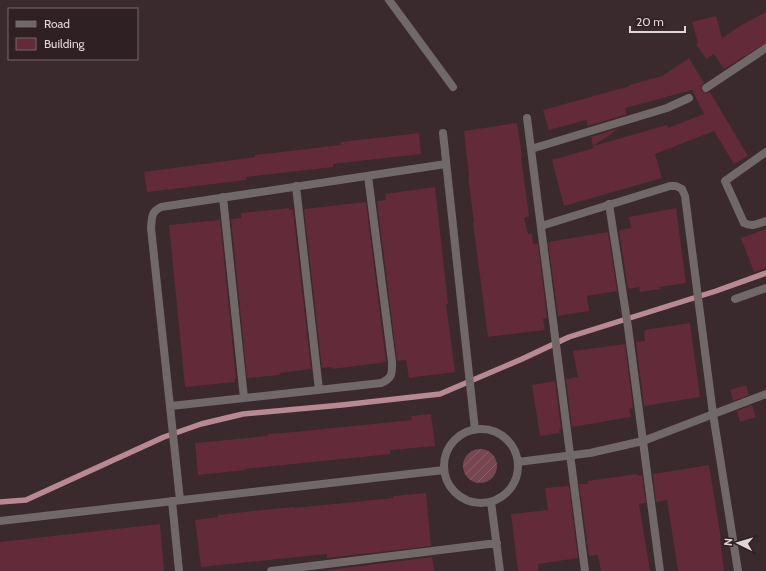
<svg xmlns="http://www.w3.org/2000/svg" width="766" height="571" font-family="Cabin,sans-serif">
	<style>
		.garden { fill: url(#garden-furrows) }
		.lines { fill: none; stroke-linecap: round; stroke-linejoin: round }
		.stream { stroke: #b98993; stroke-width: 5.5 }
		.building { fill: #632a39 }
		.service { stroke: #71686a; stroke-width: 8 }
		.minor { stroke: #71686a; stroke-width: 8 }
	</style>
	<defs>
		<pattern id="garden-furrows" width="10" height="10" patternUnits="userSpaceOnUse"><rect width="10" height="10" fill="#764651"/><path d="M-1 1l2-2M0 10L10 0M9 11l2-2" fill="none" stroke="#896069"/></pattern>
	</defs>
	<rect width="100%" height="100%" fill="#3a292d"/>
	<path class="garden" d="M463 466a17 17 0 1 1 34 0a17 17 0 1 1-34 0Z"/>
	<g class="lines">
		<path class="stream" d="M0,502L26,500L164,437L201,424L243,414L342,405L440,394L522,359L569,337L716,291L766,273"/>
	</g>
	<path class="building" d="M766,12V43L724,69L714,54L706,59L696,44L698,43L692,22L716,16L722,38L740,26Z
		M689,58L704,83L701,86V91L706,93L710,92L748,156L734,164L714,131L655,154L662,178L564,206L552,160L594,148L593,146L667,125L668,128L704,114L692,90L625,108L627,114L588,126L586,120L549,130L543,110L630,86V85L662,76Z
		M517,123L522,156L521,157L529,216L524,218L528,234L532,233L533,244H538L547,318L543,319L545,330L488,337L473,223L474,222L468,177H469L464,131Z
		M620,128L593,146L591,137Z
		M419,133L421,154L333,164V167L246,177V180L147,192L144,172L255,157V155L341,145V142Z
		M435,187L448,304H446L455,372L409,378L406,360L397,361L377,201L386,200L385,194Z
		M366,202L386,362L333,369L332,367L322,368L304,209Z
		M289,208V210H293L311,369L280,373V375L247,378L231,219L242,218L241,213Z
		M676,208L686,283L660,287V289L640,292L639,287L628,289L619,230L631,228L629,217Z
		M220,220L236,379H234L235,382L185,387L169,225Z
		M766,229V268L754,272L741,238Z
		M608,232L617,291L587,296L589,311L558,316L548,242Z
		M690,323L700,397L644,406L636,342L645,341L644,330Z
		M625,344L633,408L629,409L631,417L572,427L566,379L578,377L573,351Z
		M555,381L561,429H559L560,433L540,436L532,385Z
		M746,385L749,395L733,401L730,390Z
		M752,405L756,417L740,422L737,411Z
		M431,414L435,446L390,450L391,454L245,469V470L198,475L195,443L268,436V434L294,432L412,420L411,416Z
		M709,465L721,539H720L724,571H678L667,500L656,502L653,474Z
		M637,474V476L642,475L646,503L639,504L650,571H601L598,555L589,556L579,484H588V481Z
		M569,486L578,558L538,564V571H518L511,514L548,510L545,488Z
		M426,493L431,546L327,558V554L201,567L195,520L218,517V515L262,510L294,507V508L394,498V496Z
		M160,524L164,571H0V542Z
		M432,557L434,571H328V570Z"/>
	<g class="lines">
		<path class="service" d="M389,0L453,87"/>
		<path class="minor" d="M706,88L766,48
			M527,118L585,571
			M443,133L475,430
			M531,149L667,108L689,98
			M766,152L725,181L744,223C752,227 758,224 766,221
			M296,186L319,390
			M223,197L244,398
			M609,204L628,327L660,571
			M541,226L670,186H676L682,189L685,196L713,414L738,571
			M735,299L766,288
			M171,406L381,383C393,378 392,373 392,362L368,176
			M444 466a37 37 0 1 1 74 0a37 37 0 1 1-74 0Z
			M518,462L590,453L643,441L766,394
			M180,500L151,228C152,217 151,212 161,207L446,164
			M172,501L179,571
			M491,502L500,571
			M0,521L444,470
			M271,571L497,543"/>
	</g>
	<rect x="8" y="8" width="130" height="52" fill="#2f2023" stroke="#76686b"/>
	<rect x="16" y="21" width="20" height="6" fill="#71686a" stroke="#76686b"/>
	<text x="44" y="28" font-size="12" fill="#e0d5d7">Road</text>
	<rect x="16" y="38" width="20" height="12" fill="#632a39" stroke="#76686b"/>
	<text x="44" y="48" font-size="12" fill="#e0d5d7">Building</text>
	<g transform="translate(738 543) rotate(275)" stroke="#2f2023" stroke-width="3" paint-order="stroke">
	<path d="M0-3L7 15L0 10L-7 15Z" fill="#e0d5d7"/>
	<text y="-6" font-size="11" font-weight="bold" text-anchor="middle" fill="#e0d5d7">N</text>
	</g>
	<path d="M630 26v6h55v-6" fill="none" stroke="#e0d5d7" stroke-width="2"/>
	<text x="636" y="26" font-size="12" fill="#e0d5d7" stroke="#2f2023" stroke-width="3" paint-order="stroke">20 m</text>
</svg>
